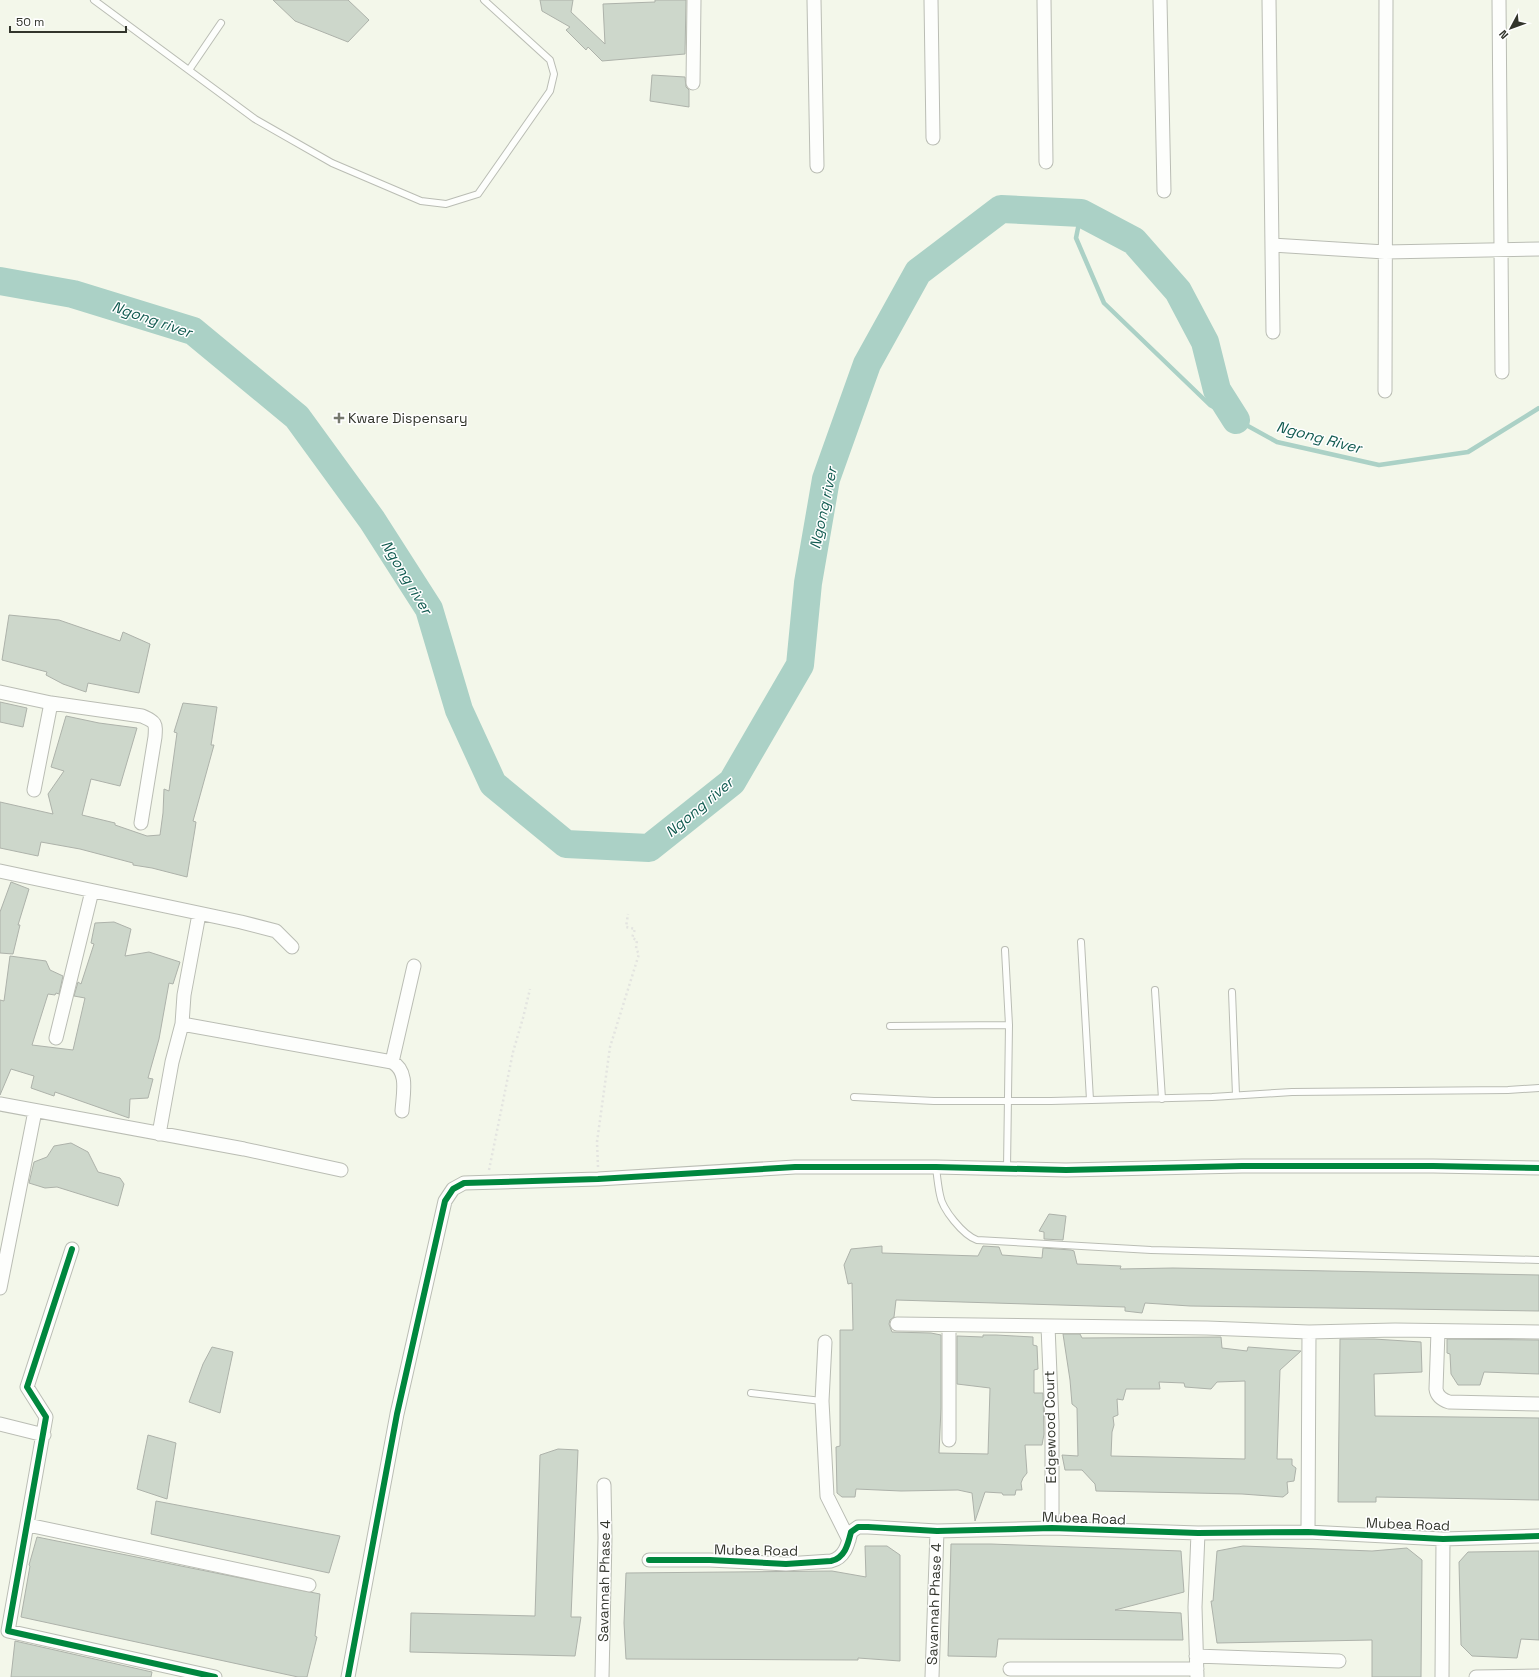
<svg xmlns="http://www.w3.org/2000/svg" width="1539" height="1677" font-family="'Space Grotesk',sans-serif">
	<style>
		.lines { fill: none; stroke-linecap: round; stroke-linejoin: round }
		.stream { stroke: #abd1c6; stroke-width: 4.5 }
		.river { stroke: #abd1c6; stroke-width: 28 }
		.building { fill: #cdd7cb; stroke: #adb2aa; fill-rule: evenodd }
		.service-casing { stroke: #babdb4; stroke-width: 8 }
		.minor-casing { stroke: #babdb4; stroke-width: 15 }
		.path { stroke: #e3e4e0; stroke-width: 2.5; stroke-dasharray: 2 3; stroke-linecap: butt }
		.service { stroke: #fdfefc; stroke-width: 6 }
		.minor { stroke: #fdfefc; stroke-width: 13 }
		.cycleway-casing { stroke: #fff; stroke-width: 8 }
		.cycleway { stroke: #00873e; stroke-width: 6 }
		.poi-dot { fill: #76796e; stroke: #fff; stroke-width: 1.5 }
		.labels { text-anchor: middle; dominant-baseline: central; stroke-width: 3; stroke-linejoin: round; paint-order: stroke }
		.poi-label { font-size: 14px; fill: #32352c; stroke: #fff; text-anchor: start }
		.street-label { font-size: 14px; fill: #32352c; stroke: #fff }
		.water-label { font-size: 15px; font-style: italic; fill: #125b51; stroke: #fff }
	</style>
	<rect width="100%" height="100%" fill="#f3f7ea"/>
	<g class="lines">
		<path class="stream" d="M1081,213L1076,238L1104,303L1210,405L1277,442L1379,465L1468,452L1539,408"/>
		<path class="river" d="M0,281L73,294L193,331L297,417L372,520L429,609L459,710L493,784L566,844L649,848L732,782L800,665L808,583L826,479L867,364L918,272L1001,209L1081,213L1134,241L1178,291L1205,342L1217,390L1236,420"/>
	</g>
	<path class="building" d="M273,0H348L369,20L348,42L295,21Z
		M540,0H573L571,12L605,44L603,4L655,2V0H686L685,54L602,61L588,47L586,50L566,30L570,27L542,11Z
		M652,75L685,77L686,87L689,90V107L650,101Z
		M9,615L59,620L120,641L123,632L150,644L139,693L88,683L86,692L63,684L46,675L47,672L2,660Z
		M0,702L27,708L23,727L0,722Z
		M183,703L217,707L211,745H214L193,821L196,822L195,829L187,877L152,868L133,865V863L80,849L41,842L38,856L0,848V802L53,814L48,794L64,771L51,767L66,716L99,723L137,728L120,786L91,779L82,815L115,823V825L147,836L160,835L163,813L164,789L169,791L177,733L174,732Z
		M11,882L29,889L18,925H20L13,954L0,953V912Z
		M114,922L131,929L125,956L149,952L180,962L173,984L169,983L159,1039L148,1078L153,1079L148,1098L130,1099L129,1118L55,1092L54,1096L31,1088L34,1076L11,1069L0,1095V1000L4,1001L10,956L46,961L50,970L63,976L59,994L56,993L55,995L48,994L32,1045L73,1050L85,998L74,996L78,982L81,984L94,944L91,943L95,923Z
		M71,1143L88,1152L98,1172L120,1178L124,1184L118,1206L57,1187L45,1188L29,1183L34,1162L47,1157L54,1146Z
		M1049,1214L1066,1216L1063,1240L1044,1239V1232L1039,1231Z
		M882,1246V1253L978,1256L983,1246L999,1247L1002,1255L1042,1258L1043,1248L1071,1250L1074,1251L1077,1264L1121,1266L1120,1269L1173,1268L1539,1275V1311L1190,1306L1145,1303L1142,1313L1125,1311V1307L896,1300L894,1317L890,1320L889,1324L892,1332L931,1333L941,1335V1408L939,1453L988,1454L990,1388L957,1384V1336L983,1337V1335H996L1033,1337V1345L1037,1346L1038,1369L1034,1370V1393H1043L1044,1434L1042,1445H1025L1027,1473L1023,1478L1021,1483L1022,1490H1016L1015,1495H1003L1002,1493L985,1492L975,1521L972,1493L958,1490L901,1491L856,1489L855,1497H842L837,1493L836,1447L840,1446V1330H853L852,1283L848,1284L844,1265L851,1249Z
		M1063,1334H1080L1082,1338L1221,1337L1222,1348L1247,1351L1248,1347L1301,1351L1280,1370L1277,1459H1292V1465L1296,1468L1294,1481L1287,1482L1288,1493L1283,1497L1242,1494L1096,1491L1095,1484L1082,1470H1065L1062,1455L1078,1456L1077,1408L1072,1404L1070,1380ZM1245,1381V1459L1111,1456L1112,1432L1114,1425L1113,1417L1118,1415L1117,1399L1123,1400L1126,1389H1160L1159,1382L1184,1383L1185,1387L1211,1389L1217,1382Z
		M1340,1339H1374L1421,1342L1422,1372L1374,1374L1375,1416L1539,1418V1500L1376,1497V1502H1338Z
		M1447,1339L1539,1340V1374L1484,1372L1480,1385H1458L1451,1374L1450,1354L1447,1353Z
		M212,1347L233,1352L220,1413L189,1402L203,1364Z
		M148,1435L176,1443L167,1499L137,1489Z
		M558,1449L578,1450L571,1617H581L575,1656L410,1652L411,1613L535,1616L540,1455Z
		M156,1501L340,1536L329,1573L151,1534Z
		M37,1537L320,1594L315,1636L317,1637L307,1677H298L21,1617L30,1566L29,1565Z
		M951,1544H991L1181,1551L1184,1592L1115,1610L1181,1613L1183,1640L998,1639L996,1657L948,1656Z
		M865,1546H887L900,1555V1661L858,1658V1660L626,1659L624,1623L626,1573L832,1571L866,1577Z
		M1243,1546L1372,1551L1407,1548L1422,1560L1421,1677H1372V1640L1217,1643L1211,1601H1213L1217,1551Z
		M1539,1551V1640L1521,1639L1517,1658L1472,1656L1461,1645L1459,1562L1468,1552Z
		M15,1641L152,1672L151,1677H11Z"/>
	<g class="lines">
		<g class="service-casing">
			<path id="service" d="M94,0L255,119L332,163L421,201L446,204L478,194L550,91L554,74L550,60L484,0
				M189,70L221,23
				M1081,942L1090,1100
				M1005,950L1009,1025L1007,1168
				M1155,990L1162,1099
				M1232,992L1236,1095
				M890,1026L1009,1025
				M854,1097L934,1101H1051L1212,1097L1292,1092L1508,1090L1539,1088
				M936,1167C937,1176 938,1186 940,1195C942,1209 963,1235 977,1240L1151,1250L1539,1260
				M751,1393L822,1401"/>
		</g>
		<g class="minor-casing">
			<path id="minor" d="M814,0L817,166
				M931,0L933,138
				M1044,0L1046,162
				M1160,0L1164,191
				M1269,0L1273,332
				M1499,0L1502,372
				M693,83L694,0
				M1272,245L1385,252L1539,249
				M1385,391L1386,0
				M0,692L51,703L142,716C156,722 156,723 155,737L141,823
				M34,790L51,703
				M0,871L241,922L276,931L292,947
				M182,1024L392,1062C409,1071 403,1094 402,1111
				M56,1038L92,891
				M392,1062L414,966
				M0,1104L244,1149L341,1170
				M159,1134L172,1062L182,1024L184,995L199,914
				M72,1249L27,1387L46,1417L8,1631L215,1677
				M0,1288L35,1111
				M897,1324L1207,1328L1309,1332L1395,1330L1539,1332
				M1048,1326L1052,1423V1528
				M1438,1331L1436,1389C1437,1397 1443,1400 1449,1402L1539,1404
				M825,1342L822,1401L827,1496L849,1540
				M0,1424L44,1435
				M949,1440V1326
				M28,1525L309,1585
				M1308,1532L1309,1332
				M649,1560H710L786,1564L831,1561C845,1558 848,1544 851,1532L858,1527H868L937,1531L1052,1528L1198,1533L1308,1532L1443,1539L1539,1536
				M1196,1656L1339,1661
				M1010,1669H1197
				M348,1677L397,1414L445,1201L453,1189L464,1183L598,1179L795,1167H936L1066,1170L1242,1166H1433L1539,1168
				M602,1677L605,1538L604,1485
				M932,1677L937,1531
				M1197,1677L1195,1607L1198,1533
				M1442,1677L1443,1539
				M1476,1677L1539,1676"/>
		</g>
		<path class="path" d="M598,1167L597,1142L610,1047L639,954L636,949L637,940L632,938L635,929L626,927L628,914
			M489,1170L513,1052L523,1018L530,989"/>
		<use href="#service" class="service"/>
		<use href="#minor" class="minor"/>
		<g class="cycleway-casing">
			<path id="cycleway" d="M72,1249L27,1387L46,1417L8,1631L215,1677
				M649,1560H710L786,1564L831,1561C845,1558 848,1544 851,1532L858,1527H868L937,1531L1052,1528L1198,1533L1308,1532L1443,1539L1539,1536
				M348,1677L397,1414L445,1201L453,1189L464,1183L598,1179L795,1167H936L1066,1170L1242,1166H1433L1539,1168"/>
		</g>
		<use href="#cycleway" class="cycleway"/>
	</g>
	<path class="poi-dot" d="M337 412h4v4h4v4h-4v4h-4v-4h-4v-4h4z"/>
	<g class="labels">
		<g class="poi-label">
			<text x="348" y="418">Kware Dispensary</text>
		</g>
		<g class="street-label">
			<text transform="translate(1050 1427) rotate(-91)">Edgewood Court</text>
			<text transform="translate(1084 1518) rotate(2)">Mubea Road</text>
			<text transform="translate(1408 1524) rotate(2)">Mubea Road</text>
			<text transform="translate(756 1550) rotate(1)">Mubea Road</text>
			<text transform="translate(604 1581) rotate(-89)">Savannah Phase 4</text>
			<text transform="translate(934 1604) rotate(-88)">Savannah Phase 4</text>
		</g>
		<g class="water-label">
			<text transform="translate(152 319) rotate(19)">Ngong river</text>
			<text transform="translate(1319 437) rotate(15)">Ngong River</text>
			<text transform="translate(823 508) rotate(-78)">Ngong river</text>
			<text transform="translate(407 577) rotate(59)">Ngong river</text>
			<text transform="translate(699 807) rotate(-40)">Ngong river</text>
		</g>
	</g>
	<g transform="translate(1511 28) rotate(229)" stroke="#ffffff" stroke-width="3" paint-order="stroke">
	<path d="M0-3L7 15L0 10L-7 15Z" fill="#32352c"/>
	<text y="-6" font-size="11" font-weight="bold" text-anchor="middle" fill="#32352c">N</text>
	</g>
	<path d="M10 26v6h116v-6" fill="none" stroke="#32352c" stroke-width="2"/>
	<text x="16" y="26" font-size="12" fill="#32352c" stroke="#ffffff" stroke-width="3" paint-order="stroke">50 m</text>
</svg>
